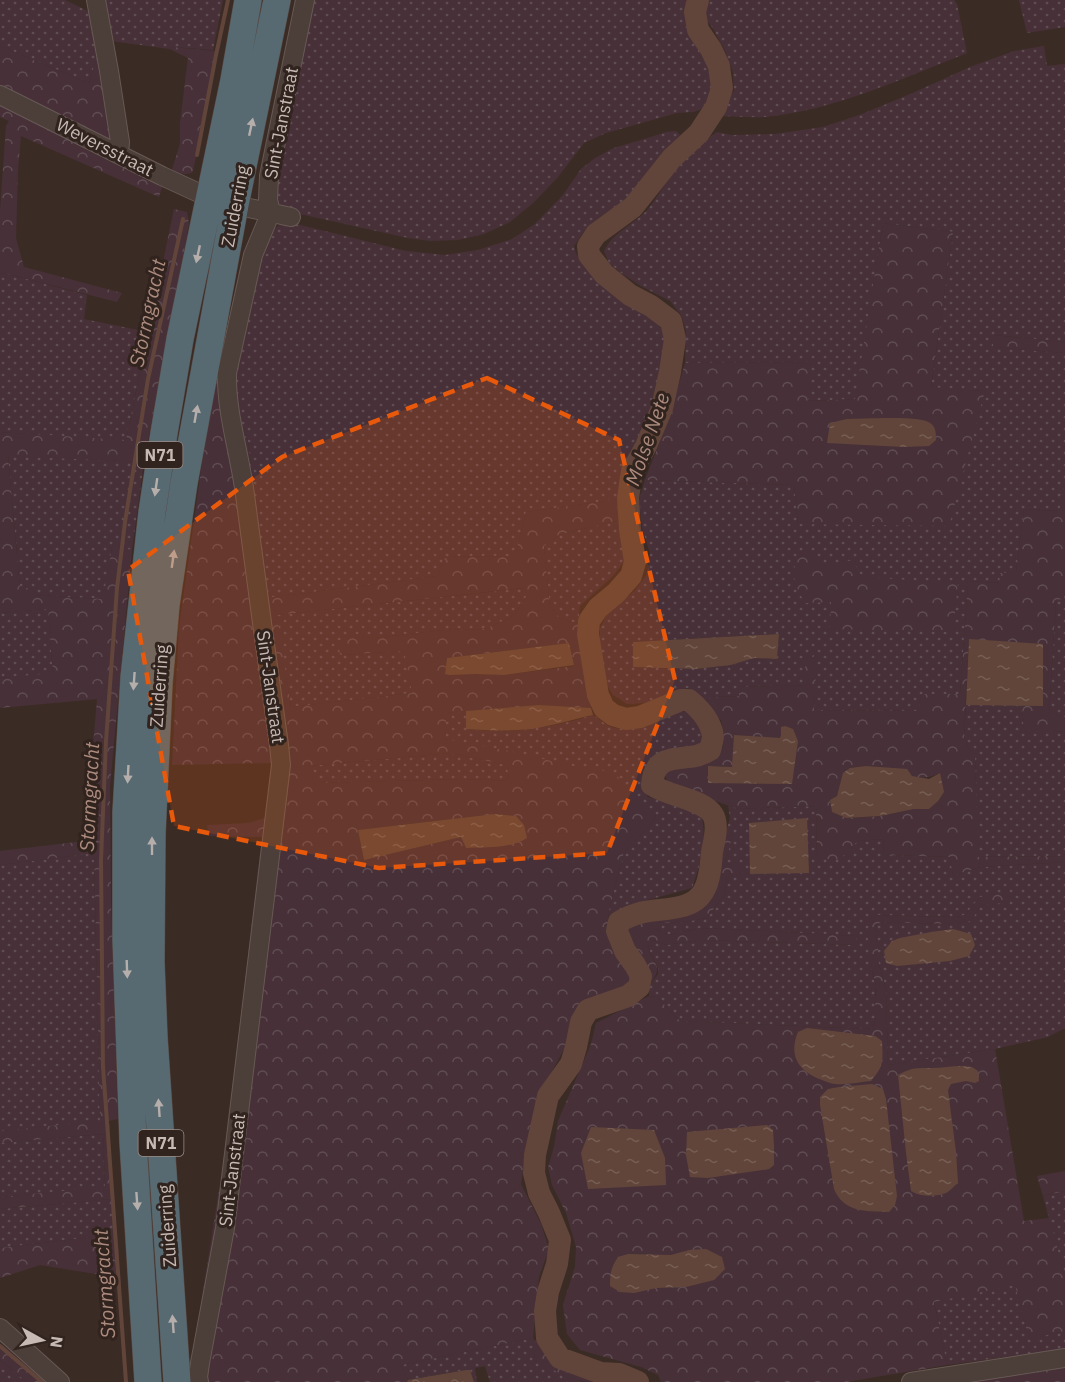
<svg xmlns="http://www.w3.org/2000/svg" width="1065" height="1382" font-family="'IBM Plex Sans',sans-serif">
	<style>
		.grass { fill: url(#grass-dots); fill-rule: evenodd }
		.forest { fill: url(#forest-crowns); fill-rule: evenodd }
		.water { fill: url(#water-ripples) }
		.lines { fill: none; stroke-linecap: round; stroke-linejoin: round }
		.stream { stroke: #61453a; stroke-width: 4 }
		.river { stroke: #61453a; stroke-width: 22 }
		.minor-casing { stroke: #675954; stroke-width: 20 }
		.highway-casing { stroke: #574944; stroke-width: 28 }
		.minor { stroke: #4c3e39; stroke-width: 18 }
		.highway { stroke: #576971; stroke-width: 27 }
		.oneway { fill: #b6aeab }
		.marked { fill: #e8590c; fill-opacity: 0.2; stroke: #e8590c; stroke-width: 4.5; stroke-dasharray: 12 8; stroke-linejoin: round }
		.labels { text-anchor: middle; dominant-baseline: central; stroke-width: 6; stroke-linejoin: round; paint-order: stroke }
		.shield { fill: #31231e; stroke: #9a8d88; stroke-width: 1.5 }
		.shield-label { font-size: 16px; font-weight: bold; fill: #c7bab5 }
		.street-label { font-size: 18px; fill: #c7bab5; stroke: #31231e }
		.water-label { font-size: 20px; font-style: italic; fill: #ac8b7e; stroke: #31231e }
	</style>
	<defs>
		<pattern id="grass-dots" width="8" height="8" patternUnits="userSpaceOnUse" patternTransform="scale(1.5)"><rect width="8" height="8" fill="#473038"/><path d="M2 2h.1M6 6h.1" fill="none" stroke="#604c53" stroke-width="1.8" stroke-linecap="round"/></pattern>
		<pattern id="forest-crowns" width="20" height="18" patternUnits="userSpaceOnUse" patternTransform="scale(1.5)"><rect width="20" height="18" fill="#473038"/><path d="M2 6a3 3 0 1 1 6 0M12 15a3 3 0 1 1 6 0" fill="none" stroke="#604c53"/></pattern>
		<pattern id="water-ripples" width="26" height="14" patternUnits="userSpaceOnUse" patternTransform="scale(1.5)"><rect width="26" height="14" fill="#61453a"/><path d="M2 4q2-2 4 0t4 0M15 11q2-2 4 0t4 0" fill="none" stroke="#765e54"/></pattern>
	</defs>
	<rect width="100%" height="100%" fill="#3b2b25"/>
	<path class="grass" d="M0,0H65L94,14L100,47L89,83L0,46Z
		M100,0H223L213,50L172,47L170,49L111,41Z
		M310,0H687L685,19L691,38L713,71V86L707,101L703,108L694,112L677,113L606,133L584,143L558,177L533,203L510,222L484,234L458,240L431,241L408,238L282,210L275,202L273,180Z
		M708,0H954L957,4L967,53C901,79 835,110 765,117C750,118 734,116 719,116L726,101L734,91L733,72L725,51L714,30L706,19V3Z
		M1019,0H1065V27L1027,33Z
		M1044,46L1047,66L1065,64V342L994,335L993,347L1065,353V485L1060,511L1024,509L1016,572L1001,583L968,581L960,694H921L920,711L814,710L816,655L805,685L739,687V696L713,697L707,701L688,688L669,693L646,703L627,704L613,695L604,680L600,652V628L607,614L634,591L647,574L650,553L642,528L639,500L645,480L794,485L798,524L985,391L931,388L953,232L883,223L856,399L807,401L810,362L685,363L686,331L681,315L670,301L641,286L621,273L609,263L604,251C614,231 634,225 648,209C654,202 659,193 664,186C678,166 697,146 717,132L731,135L775,134L823,127L862,114L915,92L970,67L1014,51ZM779,634L777,659L754,658L731,665L696,669L633,667V642Z
		M676,131L680,135L630,195L614,208L596,220L583,233L574,246C579,276 634,305 657,323L662,329L665,340L659,381L653,405L641,433L630,452L623,472L619,499L526,512L515,556L445,557L438,576L267,598L248,442L234,401L236,366L262,246C269,235 275,224 288,222L406,251L445,255L478,250L512,239L535,224L563,195L581,169L595,158L614,148L651,137L666,132Z
		M0,273L8,274L87,295L84,319L148,332L126,441L0,432Z
		M8,455L144,462L132,550L112,548L104,599L35,595L20,588Z
		M619,520L625,542V560L613,576L580,606L578,624L561,619L550,607L544,546L559,535Z
		M525,588L526,597L514,616L485,629L445,630L374,638L357,634L341,655L405,651L412,693L291,707L276,615Z
		M1065,592V717L1049,716L1056,599H1063Z
		M48,609L53,674L0,678V613Z
		M966,705H1022L1024,729L1065,732V856L977,857L975,755L968,748L964,735Z
		M466,711L467,729C479,730 492,731 505,731C534,730 565,724 593,715C598,718 603,723 609,726C637,738 663,710 691,711C695,717 707,733 704,740C699,751 675,748 665,752C659,754 652,762 648,767C640,779 642,785 648,797L686,807L701,815C708,839 700,866 692,888L626,906L608,922L609,910L624,852L649,827L656,815L647,807L446,739L445,713Z
		M450,753L507,765L509,781L464,779L317,783L309,766Z
		M728,805L739,809L816,806L817,857L850,850L857,841L884,839L883,855L950,857L953,875L981,867L1065,862V1028L1048,1037L995,1049L888,1065L886,988L878,961V946L875,933L877,924L884,922L946,924L971,921L980,906L991,903H1010L980,897L965,915L956,917L874,915L872,971L876,986L875,1002L877,1012L875,1021L872,1029L680,1021L657,997L649,996V986L658,974V968L648,947L650,942L654,940L666,945L701,940L856,945V936L711,928L697,929L668,935L655,929V923L683,922L707,918L725,893L727,876L726,863L731,836L725,835L730,818Z
		M94,853L100,1122L0,1131V865Z
		M103,1134L105,1188L0,1197V1143Z
		M1065,1191V1279L1043,1196Z
		M113,1199L117,1234L0,1248V1209Z
		M1015,1284L1029,1338L1065,1331V1349L947,1365L934,1301Z
		M533,1338L542,1348L534,1352L535,1360L547,1365L564,1376L582,1382H490L485,1366L475,1368L477,1382H474L470,1370H466L408,1380L401,1365Z
		M0,1360L27,1382H0Z"/>
	<path class="forest" d="M0,46L89,83L100,47L124,149L0,86Z
		M172,47L216,51L194,167L192,173L185,174L171,173L180,144V123L188,58L170,49Z
		M0,105L163,184L159,197L21,136L18,170L16,238L24,267L122,293L117,302L8,274L0,273V211L6,126L9,121L0,117Z
		M174,209L187,212L189,224L144,462L8,456L20,588H34L35,595L103,599L112,547L132,550L110,786L111,902L118,1119L109,1121L113,1199L0,1209V1197L105,1187L103,1134L0,1143V1131L100,1121L94,853L0,865V851L85,841L97,699L0,708V678L53,673L48,609L0,613V432L126,440Z
		M883,223L953,232L931,387L985,391L949,526L798,524L794,485L645,480L669,418L685,363L811,362L808,401L855,399Z
		M993,335L1065,342V353L993,347Z
		M216,363L236,367L234,401L248,442L267,598L438,576L445,557L515,556L526,512L619,499V520L559,535L544,546L550,607L561,619L578,624L591,708L539,705L446,713V739L509,751L573,766L613,772L656,815L649,827L624,852L609,910L608,922L612,943L623,965L630,973V982L615,991L579,1006L574,1013L566,1045L539,1096L527,1144L521,1184L541,1224L549,1249L539,1277L533,1338L401,1365L408,1380V1382H205L209,1339L196,1336L225,1152L262,837L209,836L207,825L248,823L265,818L273,763L172,765L179,627ZM524,588L526,597L514,616L485,629L445,630L374,638L358,634L338,641L340,655L404,651L412,693L291,707L277,615ZM569,643L574,666L504,675L476,673L449,675L445,673L447,658ZM450,753L507,765L509,781L464,779L318,783L309,766ZM495,814L516,816L466,848L461,837L364,859L358,830Z
		M1065,485V592L1064,599L1056,600L1049,715L1065,717V732L1024,730L1022,705L1043,706L969,640L964,735L968,748L975,755L978,857L1065,856V862L981,867L953,875L950,857L883,855L884,839L857,841L850,850L838,860L817,858L816,806L739,809L689,792L668,782L664,774L671,767L705,761L718,754L723,747L724,735L721,720L712,712L707,701L712,697L739,696V687L805,685V656L817,655L814,710L919,711L921,694H960L968,581L1000,583L999,573L1016,572L1024,509L1059,511ZM781,735L792,784L708,766L732,767L780,738ZM866,766C872,767 879,767 885,768C907,772 918,784 940,773L929,809H914L880,816L846,818L832,812L830,800L837,796L840,787L850,768Z
		M810,552C814,556 818,560 822,563C832,568 843,559 853,561L862,577L958,583L953,632L830,629L831,602L806,603C794,588 793,581 795,562L803,555Z
		M725,835L732,836L726,863L744,865L742,876H727L725,893L707,918L683,922L656,923L655,929L668,935L697,929L711,928L856,936V945L701,940L666,945L654,940L650,942L648,947C656,968 663,966 649,986L641,965L629,944L626,925L631,920C655,918 699,919 713,895C721,880 722,852 725,835Z
		M1009,892L1010,904L991,903L980,906L971,921L947,924L884,922L877,924L875,933L878,946V961L886,989L888,1065L995,1049L1024,1221L1050,1218L1065,1279V1331L1029,1339L1015,1285L934,1302L947,1365L846,1382H661L658,1375L641,1367L580,1350L567,1334L563,1305L575,1267L576,1247L566,1213L552,1185L548,1167L554,1147L558,1121L591,1044L596,1023L649,996L657,997L680,1021L872,1029C877,1018 876,1014 875,1002C875,997 877,992 876,988C876,983 874,978 873,974C869,958 863,927 874,915L956,917L965,915L980,897Z
		M1065,1171V1191L1043,1196L1037,1176Z
		M117,1234L121,1286L96,1274L40,1265L0,1278V1248Z
		M0,1343L46,1382H27L0,1360Z
		M542,1348C557,1369 581,1376 605,1382C591,1382 579,1382 566,1377C555,1372 546,1364 535,1360L534,1352Z
		M1065,1366V1382H954Z"/>
	<path class="water" d="M847,419C862,419 920,415 930,423C936,427 936,433 936,440L929,446L904,447L827,443L830,423Z
		M779,634L777,659L754,658L731,665L696,669L633,667V642Z
		M969,639L1043,644V706L966,705Z
		M569,643L574,665L504,675L476,674L449,675L445,674L447,658Z
		M539,705L591,708L593,715C578,718 563,723 547,726C521,732 493,731 466,729V711Z
		M785,726L793,729L798,741L792,784L708,783V766L732,767L734,735L780,738L781,735V727Z
		M866,766L907,769L912,776L929,779L940,773L944,792L938,801L929,809H914L880,816L846,818L832,812L830,800L837,796L843,773L850,768Z
		M495,814L516,816L524,825L527,838C510,849 486,847 466,848L461,837L364,860L358,830Z
		M807,818L809,873L750,874L749,823Z
		M953,929L971,934L975,945L969,956L950,961L897,966L886,963L884,951L892,941L900,938L931,932Z
		M807,1028L875,1036L882,1041C883,1061 884,1066 871,1081C860,1082 847,1085 836,1084C832,1084 827,1082 822,1080C799,1072 788,1056 798,1032Z
		M962,1066L972,1067L978,1071L979,1081L975,1083L966,1081L951,1084L948,1090L956,1152L958,1183C954,1186 950,1191 946,1193C935,1197 921,1197 911,1191L906,1153L898,1075C912,1067 918,1068 932,1068C942,1068 952,1066 962,1066Z
		M872,1084L883,1089L886,1099L897,1196L895,1205L889,1212C866,1211 844,1213 834,1189L820,1105V1097L828,1089L839,1087Z
		M767,1125L773,1130L774,1146V1165L769,1169L708,1178L690,1177L686,1155L687,1132Z
		M591,1127L654,1130L665,1158L666,1185L588,1189L581,1153Z
		M706,1249L722,1257L725,1269L714,1280L686,1287L656,1288L634,1293L620,1292L610,1286C610,1274 611,1267 618,1257L628,1254L671,1255L689,1250Z
		M466,1370H470L474,1382H407L408,1380Z"/>
	<g class="lines">
		<path class="stream" d="M197,155L216,55L228,0
			M0,1346L42,1382
			M126,1382L103,1067L101,860L106,741L117,588L125,522L148,379L183,219"/>
		<path class="river" d="M638,1382L619,1374L601,1373L560,1358L547,1338L545,1311L548,1292L557,1264L560,1240L549,1213L539,1193L534,1173L535,1155L548,1096L571,1064L576,1047L581,1022L588,1010L628,996L639,987L641,976L635,965L625,951L617,931L619,922C627,917 635,914 644,912C663,908 692,911 703,892C710,881 711,864 712,852C714,841 719,825 713,815C704,799 667,796 652,785C654,755 675,760 696,756C701,755 706,752 710,750C711,746 713,740 713,736C711,722 700,709 689,700H681L640,717L626,719L613,715L604,708L598,695L588,634L589,621L598,608L616,593L631,576L635,562L630,529L628,498L632,471L646,446L662,408L670,372L675,339L671,321L651,306L630,295L604,274L589,255L588,246L596,234L633,207L672,158L699,133L716,107L722,88L719,66L711,49L698,30L695,12L698,0"/>
		<g class="minor-casing">
			<path id="minor" d="M96,0L109,71L120,142L119,153
				M0,95L162,176L199,193L235,205L291,217
				M0,1328L60,1382
				M199,1382L198,1377L200,1363L225,1228L281,765L279,745C267,662 256,578 245,495C240,454 226,414 227,373L253,255L271,212L268,200L269,176L305,0
				M911,1382L1065,1358"/>
		</g>
		<g class="highway-casing">
			<path id="highway" d="M148,1382L133,1142L126,940V812L134,677L152,512L164,433L180,339L234,80L248,0
				M177,1382L154,1037L151,962L152,834L159,683L166,605L184,483L235,205L277,0"/>
		</g>
		<use href="#minor" class="minor"/>
		<use href="#highway" class="highway"/>
	</g>
	<defs><path id="oneway-solid" d="M-6-.8H1V-3.2L6.5 0L1 3.2V.8H-6Z" transform="scale(1.5)"/></defs>
	<g class="oneway">
		<use href="#oneway-solid" transform="translate(251 127) rotate(-78)"/>
		<use href="#oneway-solid" transform="translate(198 254) rotate(102)"/>
		<use href="#oneway-solid" transform="translate(196 414) rotate(-80)"/>
		<use href="#oneway-solid" transform="translate(156 487) rotate(98)"/>
		<use href="#oneway-solid" transform="translate(173 559) rotate(-82)"/>
		<use href="#oneway-solid" transform="translate(134 681) rotate(94)"/>
		<use href="#oneway-solid" transform="translate(128 774) rotate(93)"/>
		<use href="#oneway-solid" transform="translate(152 846) rotate(-90)"/>
		<use href="#oneway-solid" transform="translate(127 969) rotate(88)"/>
		<use href="#oneway-solid" transform="translate(159 1108) rotate(-94)"/>
		<use href="#oneway-solid" transform="translate(137 1201) rotate(86)"/>
		<use href="#oneway-solid" transform="translate(173 1324) rotate(-94)"/>
	</g>
	<path class="marked" d="M487,378L619,440L675,680L607,853L379,868L174,826L128,570L282,457Z"/>
	<g class="labels">
		<g class="shield">
			<rect x="137.5" y="442" width="45" height="26" rx="4.5"/>
			<rect x="138.5" y="1130" width="45" height="26" rx="4.5"/>
		</g>
		<g class="shield-label">
			<text x="160" y="455">N71</text>
			<text x="161" y="1143">N71</text>
		</g>
		<g class="street-label">
			<text transform="translate(281 123) rotate(-79)">Sint-Janstraat</text>
			<text transform="translate(105 147) rotate(27)">Weversstraat</text>
			<text transform="translate(235 206) rotate(-79)">Zuiderring</text>
			<text transform="translate(159 686) rotate(-86)">Zuiderring</text>
			<text transform="translate(271 687) rotate(82)">Sint-Janstraat</text>
			<text transform="translate(232 1170) rotate(-83)">Sint-Janstraat</text>
			<text transform="translate(167 1226) rotate(-94)">Zuiderring</text>
		</g>
		<g class="water-label">
			<text transform="translate(147 313) rotate(-78)">Stormgracht</text>
			<text transform="translate(647 439) rotate(-71)">Molse Nete</text>
			<text transform="translate(89 797) rotate(-87)">Stormgracht</text>
			<text transform="translate(104 1284) rotate(-94)">Stormgracht</text>
		</g>
	</g>
	<g transform="translate(42 1340) rotate(98)" stroke="#31231e" stroke-width="4.5" paint-order="stroke">
	<path d="M0-4.5L10 22L0 15L-10 22Z" fill="#c7bab5"/>
	<text y="-9" font-size="16" font-weight="bold" text-anchor="middle" fill="#c7bab5">N</text>
	</g>
</svg>
